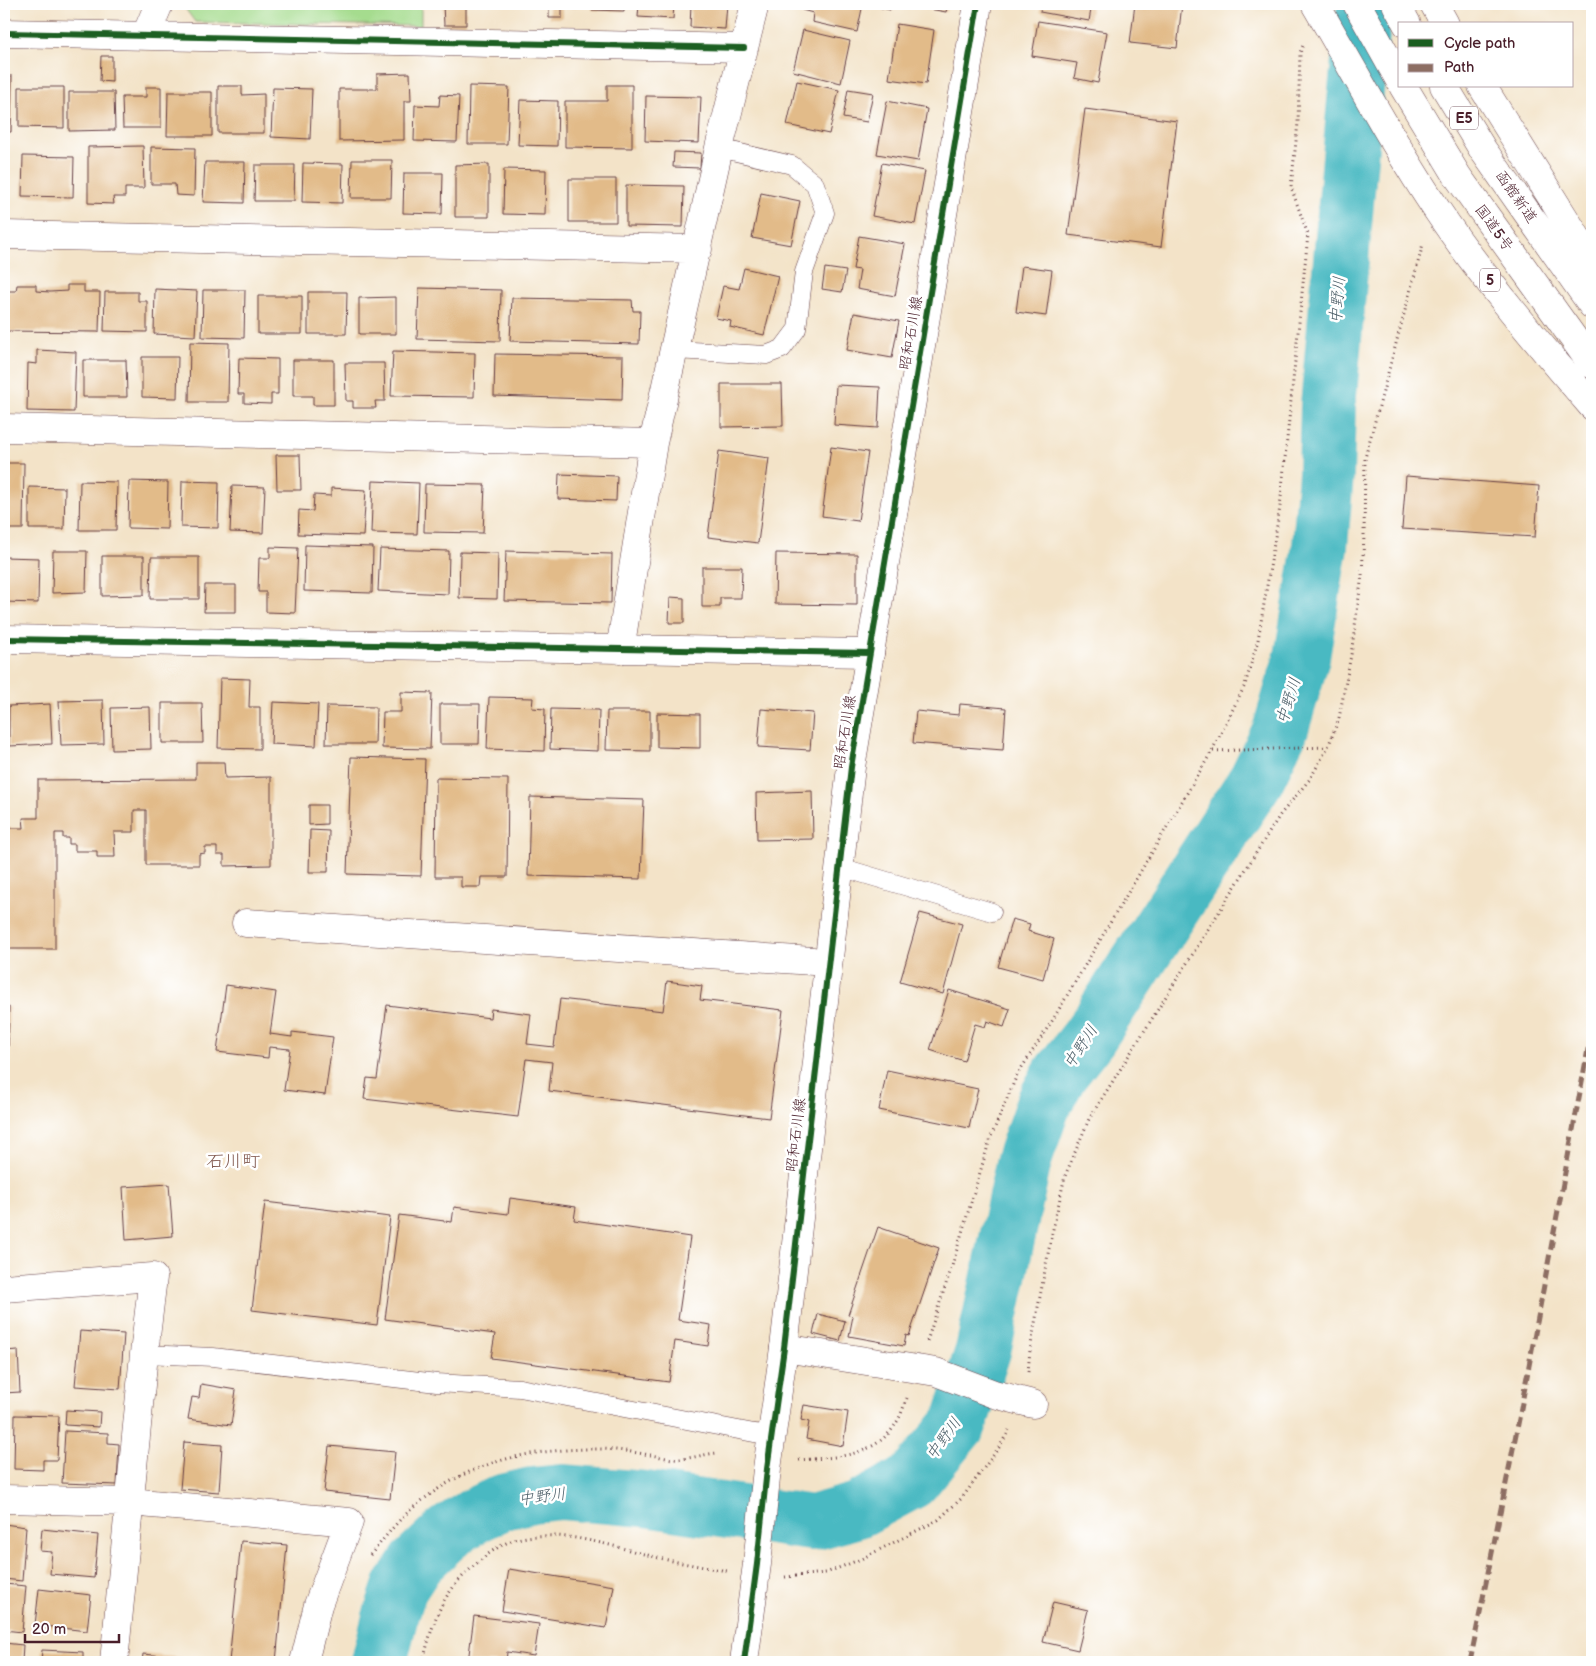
<svg xmlns="http://www.w3.org/2000/svg" width="1596" height="1666" font-family="'Balsamiq Sans','Klee One',sans-serif">
	<style>
		.green { fill: #a5dc8e; stroke: #787e5c }
		.lines { fill: none; stroke-linecap: round; stroke-linejoin: round }
		.river { stroke: #4ab9c2; stroke-width: 56 }
		.building { fill: #e2bb89 }
		.service-casing { stroke: #633c43; stroke-width: 19 }
		.minor-casing { stroke: #633c43; stroke-width: 29 }
		.tertiary-casing { stroke: #633c43; stroke-width: 29 }
		.trunk-casing { stroke: #633c43; stroke-width: 29 }
		.path { stroke: #633c43; stroke-width: 3; stroke-dasharray: 1 4; stroke-linecap: butt }
		.service { stroke: #fff; stroke-width: 18 }
		.minor { stroke: #fff; stroke-width: 28 }
		.tertiary { stroke: #fff; stroke-width: 28 }
		.trunk { stroke: #fff; stroke-width: 28 }
		.quiet { stroke: #8d6e63; stroke-width: 5; stroke-dasharray: 10 5; stroke-linecap: butt }
		.cycleway-casing { stroke: #fff; stroke-width: 9 }
		.cycleway { stroke: #1b5e20; stroke-width: 6 }
		.labels { text-anchor: middle; dominant-baseline: central; stroke-width: 5; stroke-linejoin: round; paint-order: stroke }
		.shield { fill: #fff; stroke: #80626b; stroke-width: 1 }
		.shield-label { font-size: 14px; font-weight: bold; fill: #4a1f2b }
		.street-label { font-size: 15px; fill: #4a1f2b; stroke: #fff }
		.water-label { font-size: 16px; font-style: italic; fill: #4a5d67; stroke: #fff }
		.quarter-label { font-size: 18px; fill: #7f564c; stroke: #fff }
	</style>
	<rect width="100%" height="100%" fill="#fff"/>
	<filter id="ink" filterUnits="userSpaceOnUse"><feTurbulence type="fractalNoise" baseFrequency=".02" numOctaves="2"/><feDisplacementMap in="SourceGraphic" scale="10" xChannelSelector="R" yChannelSelector="G"/><feConvolveMatrix kernelMatrix="1 2 1 2 8 2 1 2 1" color-interpolation-filters="sRGB"/></filter>
	<filter id="wash" filterUnits="userSpaceOnUse"><feTurbulence type="fractalNoise" baseFrequency=".0096" numOctaves="4" result="noise"/><feDisplacementMap in="SourceGraphic" scale="20" xChannelSelector="R" yChannelSelector="G"/><feGaussianBlur stdDeviation="1.12" result="paint"/><feColorMatrix in="noise" values="0 0 0 0 0 0 0 0 0 0 0 0 0 0 0 0 0 1.4 0 .05"/><feComposite in="paint" operator="in"/></filter>
	<g filter="url(#wash)">
		<rect width="100%" height="100%" fill="#f3e3c8"/>
		<path class="green" d="M182,4H421V26L195,22Z"/>
		<g class="lines">
			<path class="river" d="M379,1662L390,1618L400,1588L417,1562L448,1533L474,1516L503,1502L532,1495L562,1492L646,1499L812,1523L858,1510L912,1481L959,1424L983,1351L1024,1160L1043,1105L1060,1074L1089,1037L1256,780L1280,731L1302,657L1320,546L1326,474L1328,406L1356,90L1365,4"/>
		</g>
		<g id="blocks">
			<path class="building" d="M443,4H466V25H444Z
				M545,4H577V8H562V18H549V5H545Z
				M591,4H624V11L591,10Z
				M639,4H674L673,19L638,17Z
				M691,4H727L725,29L690,27Z
				M804,4H863L857,32L812,22L813,13L802,10Z
				M878,4H891L890,10L878,7Z
				M902,4H948L946,12Z
				M1041,4H1092L1089,21L1040,12Z
				M1135,4H1182L1177,48L1130,43Z
				M1038,21L1107,32L1098,83L1074,78L1077,63L1032,56Z
				M897,24L934,30L926,84L889,79Z
				M803,30L850,41L841,83L793,71Z
				M101,56H112V82L100,81Z
				M410,73L411,101H404V140L339,141V89H377V74Z
				M4,76H12L11,132H4Z
				M797,81L839,90L829,134L787,125Z
				M607,85H632V148L565,147V101H607Z
				M218,86H242V95L264,94V133H218Z
				M469,86L509,87L507,144H468Z
				M19,87H64V128L19,127Z
				M146,87H161V128H123L122,97H146Z
				M273,88L312,89L310,139L271,137Z
				M848,89L873,93L867,122L843,118Z
				M69,92H114L115,130L69,131Z
				M168,92H212V136H167Z
				M440,95L459,96L457,142L414,141L415,105L439,106Z
				M646,96L701,97L699,143L645,141Z
				M520,100L558,101L557,146L518,145Z
				M887,101L927,109L918,161L877,154Z
				M1085,109L1177,121L1161,247L1068,235Z
				M143,146L144,188H125V197H113L114,204L88,203V147Z
				M151,147L195,148L194,196L176,195L175,184H151Z
				M674,152L701,153L700,168L673,167Z
				M23,156L74,157L73,197L22,196Z
				M352,160H392L391,198H351Z
				M205,162H245L244,203L203,202Z
				M303,163L343,164L342,203L302,202Z
				M882,163L925,171L915,224L872,216Z
				M489,164V217H455V165Z
				M255,165H295L294,201H254Z
				M504,169L546,170L545,215L503,214Z
				M404,173H443L442,214L403,213Z
				M569,179H616V222H569Z
				M626,185L684,186L683,227L626,226Z
				M761,193L800,201L791,245L752,238Z
				M859,236L905,244L895,296L857,289L860,270L853,269Z
				M1022,266L1052,270L1046,316L1016,312Z
				M744,268L778,276L764,335L730,327L731,321L716,318L723,286L739,289Z
				M825,268L846,271L842,292L822,289Z
				M17,285H36V291L50,292L67,291V285H84V292H100L99,332L4,331V291H16Z
				M419,288L501,290L500,341L417,339Z
				M155,289L197,291L195,336L154,334Z
				M203,290H245L244,338L202,337Z
				M105,292H138V301H147V332L104,331Z
				M308,292H347L346,334H308Z
				M258,296H302V334H258Z
				M396,297V334H359V298Z
				M512,298L632,300L633,311H640L639,344L510,341Z
				M854,313L899,321L892,358L847,350Z
				M190,342L229,343L228,402H189Z
				M37,350L76,352L74,412L27,411L28,363L37,364Z
				M393,351L475,353L474,397L391,396Z
				M495,354L623,356L622,400L494,396Z
				M142,357H178L177,398L142,397Z
				M239,358L278,359V394H271V404L244,403V394H238Z
				M83,360H126L127,397H83Z
				M293,360H334V405H313V396H293Z
				M345,363H384L385,401H375L376,408H353V401H346Z
				M721,384H782L783,426L721,427Z
				M836,385L880,387L878,428L834,425Z
				M831,447L868,452L858,521L822,516Z
				M719,451L769,458L758,543L708,537Z
				M276,455H300L301,490H277Z
				M4,463H24L23,529H4Z
				M559,474L617,476L616,501L558,499Z
				M1406,476L1539,486L1535,537L1402,529Z
				M80,481L117,482L116,530H79Z
				M129,481L168,482L167,529L128,528Z
				M182,481L219,482L218,528L181,527Z
				M373,481L419,483L417,534L371,533Z
				M425,484L485,485L483,533L424,532Z
				M232,486L265,487L263,533L230,532Z
				M29,487L65,488L64,529H29Z
				M331,488L366,490L363,536L298,534L299,510L313,511L314,495L331,496Z
				M305,545L373,547L372,593L304,591Z
				M270,547L298,548L295,613L266,612V592H258L259,558H270Z
				M380,549L449,551L448,594L378,591Z
				M53,551H87L86,592L52,593Z
				M506,551L612,554L611,603L504,601Z
				M460,552L498,553L497,599L459,598Z
				M776,553L857,554V605L775,604Z
				M102,556H144V595L102,596Z
				M4,557L39,558L38,603L4,602Z
				M151,557H199V599H150Z
				M702,567H742L741,598H720V607H702Z
				M205,585H236V612H204Z
				M670,597L684,598V623H669Z
				M220,678L250,679L249,707H260V749L218,748Z
				M401,692L432,693L430,749L382,748L383,712H401Z
				M489,697L533,698L532,708L545,709L544,751L487,749Z
				M103,700L104,744L61,745L59,701Z
				M273,702L318,704L316,746L271,744Z
				M162,703H202L203,743H162Z
				M50,704L52,744L9,746V706Z
				M440,704H480L479,744H440Z
				M960,704L1006,708L1003,750L913,743L916,711L959,715Z
				M327,706L376,707L375,744H326Z
				M150,707L151,749L112,750L111,708Z
				M551,709L599,710L598,751L550,749Z
				M761,709L813,713L810,750L758,747Z
				M607,711H650V751L606,750Z
				M657,713L700,714V748L657,747Z
				M351,757L425,759L421,876L347,874Z
				M196,762H224L225,778L271,777V865L224,866V855H217V847H205V853L199,854V865H146V810H134V832H114L115,857H97V851H75V844H69V838H63V833H55V949H4V828H24L23,818H38V780L196,779Z
				M436,778L508,779L507,877H481L480,887H461V877H435Z
				M812,791L813,839L757,840L756,793Z
				M530,797L644,800L641,879L528,876Z
				M309,805H327V824L309,825Z
				M310,830L329,831L328,872H309Z
				M920,913L962,924L943,994L900,982Z
				M1012,919L1030,924L1028,931L1054,939L1043,979L998,967Z
				M667,981L702,986L700,1000L783,1010L769,1118L549,1091L552,1062L526,1059L518,1117L364,1099L367,1078L377,1079L387,1005L490,1018L491,1009L531,1014L527,1044L554,1047L560,999L663,1011Z
				M226,985L276,992L270,1034L292,1037V1032L333,1037L325,1095L284,1090L290,1049L269,1047L268,1058L217,1052Z
				M949,990L1010,1009L1004,1027L987,1021L985,1027L975,1024L964,1061L930,1050Z
				M4,1007H9L8,1071H4Z
				M887,1070L978,1089L969,1128L879,1110Z
				M169,1184L173,1236L126,1240L123,1187Z
				M510,1198L576,1207L574,1220L690,1237L678,1320L711,1325L708,1346L675,1341L669,1382L491,1358L495,1334L385,1319L399,1215L452,1222L454,1207L508,1214Z
				M265,1202L390,1217L377,1325L252,1310Z
				M878,1227L939,1248L909,1336L906,1335L904,1346L849,1336L853,1316L848,1315Z
				M818,1314L845,1321L840,1341L813,1334Z
				M80,1331L124,1334L120,1389L75,1386Z
				M18,1350L20,1392L4,1393V1351Z
				M201,1384L236,1390L231,1425L188,1419L192,1397L199,1398Z
				M804,1405L848,1412L843,1446L806,1439L809,1422L801,1420Z
				M66,1410L100,1412L99,1427L65,1425Z
				M15,1415L59,1416L57,1460H43V1470L14,1469Z
				M65,1431L108,1433V1443L119,1444L117,1485L62,1483Z
				M184,1442L222,1445L219,1492L180,1489Z
				M329,1446L395,1452L390,1499L324,1492Z
				M4,1524L26,1527L22,1581L4,1579Z
				M42,1529L98,1535L94,1578L50,1574L52,1552L40,1551Z
				M241,1541L287,1545L276,1662H229Z
				M509,1569L614,1586L606,1628L502,1611Z
				M4,1584L26,1586L22,1632L4,1630Z
				M39,1589L91,1595L87,1631L35,1625Z
				M1053,1602L1088,1610L1078,1650L1043,1642Z
				M474,1616L539,1624L534,1656L507,1652L506,1662H468Z
				M4,1643L23,1645L22,1662H4Z
				M42,1650L83,1652V1662H41Z
				M143,1654L194,1659V1662H142Z"/>
		</g>
	</g>
	<g filter="url(#ink)">
		<use href="#blocks" fill-opacity="0" stroke="#633c43" stroke-width="1"/>
		<g class="lines">
			<g class="service-casing">
				<path id="service" d="M674,350L766,355L782,349L797,329L804,272L825,213L815,184L792,165L719,148
					M840,867L992,912
					M144,1354L213,1357L437,1383L520,1388L754,1433L772,1434"/>
			</g>
			<g class="minor-casing">
				<path id="minor" d="M4,33L744,48
					M146,35L159,4
					M4,235L698,249
					M4,428L653,443
					M4,639L870,653
					M620,650L653,443L719,148L755,4
					M246,923L813,961
					M4,1288L153,1277L144,1354L114,1662
					M784,1348L936,1372L994,1394L1033,1404
					M4,1499L130,1502L349,1522L318,1605L304,1662"/>
			</g>
			<g class="tertiary-casing">
				<path id="tertiary" d="M744,1662L757,1564L767,1469L784,1348L851,767L978,4"/>
			</g>
			<g class="trunk-casing">
				<path id="trunk" d="M1315,4C1355,72 1392,143 1437,210C1482,277 1539,344 1592,406
					M1357,4L1400,81
					M1396,4L1407,24
					M1434,4L1445,24
					M1403,86L1458,177L1592,364
					M1444,86L1483,150L1592,305
					M1482,86L1592,262"/>
			</g>
			<path class="path" d="M1213,751L1328,747
				M927,1341L952,1266L990,1139L1017,1075L1052,1021L1212,751L1245,685L1258,640L1280,507L1308,235L1291,187L1298,123L1300,53L1303,45
				M1028,1372L1030,1350L1051,1238L1065,1176L1089,1119L1280,815L1310,779L1328,747L1339,718L1351,655L1362,575L1364,536L1365,458L1423,244
				M799,1460C836,1457 877,1458 898,1420C902,1413 904,1405 907,1398
				M370,1555C382,1542 392,1527 405,1515C461,1463 523,1449 597,1449C615,1449 632,1452 650,1455C659,1456 671,1460 680,1459C693,1458 705,1454 717,1453
				M785,1577L826,1573L861,1559L938,1520L962,1498L1000,1446L1009,1430
				M423,1662C434,1616 443,1590 481,1560C491,1551 505,1542 517,1539C562,1528 615,1547 659,1558C681,1563 704,1567 727,1571"/>
			<use href="#service" class="service"/>
			<use href="#minor" class="minor"/>
			<use href="#tertiary" class="tertiary"/>
			<use href="#trunk" class="trunk"/>
			<path class="quiet" d="M1470,1662L1519,1419L1592,1028"/>
			<g class="cycleway-casing">
				<path id="cycleway" d="M4,33L744,48
					M4,639L870,653
					M744,1662L757,1564L767,1469L784,1348L851,767L978,4"/>
			</g>
			<use href="#cycleway" class="cycleway"/>
		</g>
	</g>
	<g class="labels">
		<g class="shield">
			<rect x="1450" y="106.5" width="28" height="23" rx="4"/>
			<rect x="1480" y="268.5" width="20" height="23" rx="4"/>
		</g>
		<g class="shield-label">
			<text x="1464" y="118">E5</text>
			<text x="1490" y="280">5</text>
		</g>
		<g class="street-label">
			<text transform="translate(1516 197) rotate(55)">函館新道</text>
			<text transform="translate(1494 228) rotate(54)">国道5号</text>
			<text transform="translate(911 333) rotate(-80)">昭和石川線</text>
			<text transform="translate(845 732) rotate(-81)">昭和石川線</text>
			<text transform="translate(796 1135) rotate(-83)">昭和石川線</text>
		</g>
		<g class="water-label">
			<text transform="translate(1338 300) rotate(-85)">中野川</text>
			<text transform="translate(1289 701) rotate(-73)">中野川</text>
			<text transform="translate(1081 1047) rotate(-57)">中野川</text>
			<text transform="translate(944 1439) rotate(-54)">中野川</text>
			<text transform="translate(542 1497) rotate(-7)">中野川</text>
		</g>
		<g class="quarter-label">
			<text x="233" y="1161">石川町</text>
		</g>
	</g>
	<rect width="1596" height="1666" fill="none" stroke="#fff" stroke-width="20"/>
	<rect x="1398" y="22" width="175" height="65" fill="#ffffff" stroke="#b7a5aa"/>
	<rect x="1408" y="39" width="25" height="8" fill="#1b5e20" stroke="#b7a5aa"/>
	<text x="1444" y="48" font-size="15" fill="#4a1f2b">Cycle path</text>
	<rect x="1408" y="64" width="25" height="8" fill="#8d6e63" stroke="#b7a5aa"/>
	<text x="1444" y="72" font-size="15" fill="#4a1f2b">Path</text>
	<path d="M25 1634v8h94v-8" fill="none" stroke="#4a1f2b" stroke-width="2.5"/>
	<text x="32" y="1634" font-size="15" fill="#4a1f2b" stroke="#ffffff" stroke-width="4" paint-order="stroke">20 m</text>
</svg>
